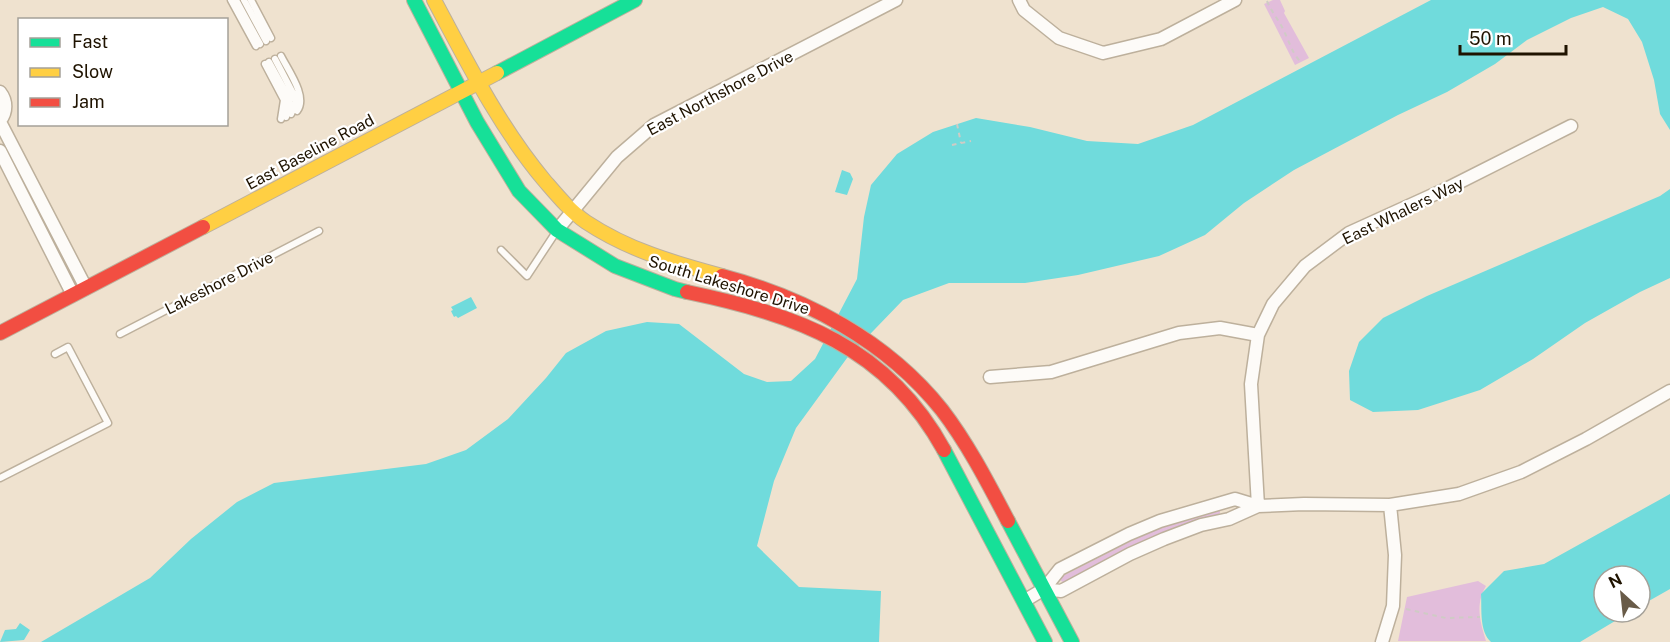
<svg xmlns="http://www.w3.org/2000/svg" width="1670" height="642" font-family="'Public Sans',sans-serif">
	<style>
		.green { fill: #e2bddb }
		.water { fill: #70dbdc }
		.lines { fill: none; stroke-linecap: round; stroke-linejoin: round }
		.lane-casing { stroke: #bdb09c; stroke-width: 9 }
		.street-casing { stroke: #bdb09c; stroke-width: 15 }
		.fast-casing { stroke: #bdb09c; stroke-width: 16 }
		.slow-casing { stroke: #bdb09c; stroke-width: 16 }
		.jam-casing { stroke: #bdb09c; stroke-width: 16 }
		.path { stroke: #cfcbc5; stroke-width: 2; stroke-dasharray: 4.5 4.5; stroke-linecap: butt }
		.lane { stroke: #fdfbf8; stroke-width: 6 }
		.street { stroke: #fdfbf8; stroke-width: 12 }
		.fast { stroke: #16e098; stroke-width: 14 }
		.slow { stroke: #ffcf43; stroke-width: 14 }
		.jam { stroke: #f24e42; stroke-width: 14 }
		.labels { text-anchor: middle; dominant-baseline: central; stroke-width: 4.5; stroke-linejoin: round; paint-order: stroke }
		.street-label { font-size: 16px; fill: #1f1300; stroke: #fff }
	</style>
	<rect width="100%" height="100%" fill="#efe2cf"/>
	<path class="green" d="M1273,0H1280L1285,11L1284,13L1309,58L1295,65L1264,4Z
		M1220,510V513L1218,515L1162,533L1064,583L1060,580L1061,577L1153,530L1181,519Z
		M1478,581L1486,586C1475,604 1480,622 1486,641H1398L1407,597Z"/>
	<path class="water" d="M1431,0H1670V130L1660,114L1654,80L1642,42L1628,19L1603,7L1571,18L1527,40L1495,64L1447,92L1398,115L1294,170L1244,203L1205,235L1159,256L1078,275L1025,283H949L903,300L847,358L796,428L774,481L757,546L799,587L881,591L879,642H41L150,578L191,539L237,502L274,483L426,464L466,450L508,419L546,378L566,353L606,331L647,322L679,324L744,374L767,382L791,381L815,359L857,279L864,217L871,185L897,154L933,132L976,118L1030,127L1087,141L1138,144L1193,125Z
		M842,170L850,173L853,179L847,195L835,192Z
		M1670,189V278L1640,292L1585,323L1533,359L1480,390L1418,410L1373,412L1350,400L1349,371L1359,342L1383,318L1427,296L1660,196Z
		M471,297L477,308L458,318L456,316L454,317L451,311L453,310L451,307Z
		M1670,494V589L1640,606V576H1604V612H1630L1580,642H1491C1479,631 1482,609 1481,594L1504,571L1544,564Z
		M20,623L30,630L24,640L0,642L5,630L16,629Z"/>
	<g class="lines">
		<g class="lane-casing">
			<path id="lane" d="M231,0L256,46
				M236,0L260,44
				M244,0L266,41
				M251,0L271,38
				M281,56C288,70 308,97 297,111
				M275,59L295,97L296,102L291,114
				M269,62L290,100L286,117
				M265,64L284,100L281,119
				M501,250L527,276L556,232
				M120,334L319,231
				M0,478L108,423L68,347L55,354"/>
		</g>
		<g class="street-casing">
			<path id="street" d="M1019,0L1024,10L1059,38L1103,53L1161,39L1235,0
				M0,92C7,101 7,112 0,121
				M0,122L86,288
				M0,151L73,295
				M557,230L617,157L654,125L896,0
				M990,377L1051,372L1179,333L1220,328L1258,335
				M1258,506L1251,384L1258,335L1273,304L1305,266L1349,233L1448,188L1571,126
				M1044,589L1061,591L1130,554L1164,539L1201,525L1229,519L1258,506L1304,504L1390,505L1459,494L1521,472L1586,439L1670,391
				M1024,601L1044,589L1060,569L1129,534L1160,521L1235,499L1258,506
				M1382,642L1393,606L1395,555L1390,505"/>
		</g>
		<g class="fast-casing">
			<path id="fast" d="M414,0L477,122L519,191L557,230L615,266L675,289L687,292
				M497,73L635,0
				M944,450L1045,642
				M1008,521L1072,642"/>
		</g>
		<g class="slow-casing">
			<path id="slow" d="M434,0C467,62 499,126 544,180C557,195 570,211 586,222C628,250 674,263 722,276
				M203,227L497,73"/>
		</g>
		<g class="jam-casing">
			<path id="jam" d="M722,276C806,298 887,341 942,410C968,444 988,483 1008,521
				M687,292C797,315 887,346 944,450
				M0,333L203,227"/>
		</g>
		<path class="path" d="M1267,1C1272,13 1279,20 1284,31C1289,41 1292,53 1300,61
			M957,124L961,143
			M952,145L971,141
			M1406,609L1446,618L1480,617"/>
		<use href="#lane" class="lane"/>
		<use href="#street" class="street"/>
		<use href="#fast" class="fast"/>
		<use href="#slow" class="slow"/>
		<use href="#jam" class="jam"/>
	</g>
	<g class="labels">
		<g class="street-label">
			<text transform="translate(720 93) rotate(-28)">East Northshore Drive</text>
			<text transform="translate(310 152) rotate(-28)">East Baseline Road</text>
			<text transform="translate(1403 211) rotate(-26)">East Whalers Way</text>
			<text transform="translate(219 283) rotate(-27)">Lakeshore Drive</text>
			<text transform="translate(729 285) rotate(17)">South Lakeshore Drive</text>
		</g>
	</g>
	<rect x="18" y="18" width="210" height="108" fill="#ffffff" stroke="#a5a199" stroke-width="1.5"/>
	<rect x="30" y="38" width="30" height="9" fill="#16e098" stroke="#a5a199" stroke-width="1.5"/>
	<text x="72" y="48" font-size="18" fill="#1f1300">Fast</text>
	<rect x="30" y="68" width="30" height="9" fill="#ffcf43" stroke="#a5a199" stroke-width="1.5"/>
	<text x="72" y="78" font-size="18" fill="#1f1300">Slow</text>
	<rect x="30" y="98" width="30" height="9" fill="#f24e42" stroke="#a5a199" stroke-width="1.5"/>
	<text x="72" y="108" font-size="18" fill="#1f1300">Jam</text>
	<g transform="translate(1622 594) rotate(333)"><circle r="28" fill="#ffffff" stroke="#a5a199" stroke-width="1.5"/>
	<path d="M0-4.5L10 22L0 15L-10 22Z" fill="#685b48"/>
	<text y="-9" font-size="16" font-weight="bold" text-anchor="middle" fill="#1f1300">N</text>
	</g>
	<path d="M1460 45v9h106v-9" fill="none" stroke="#1f1300" stroke-width="3"/>
	<text x="1469" y="45" font-size="18" fill="#1f1300" stroke="#ffffff" stroke-width="4.5" paint-order="stroke">50 m</text>
</svg>
